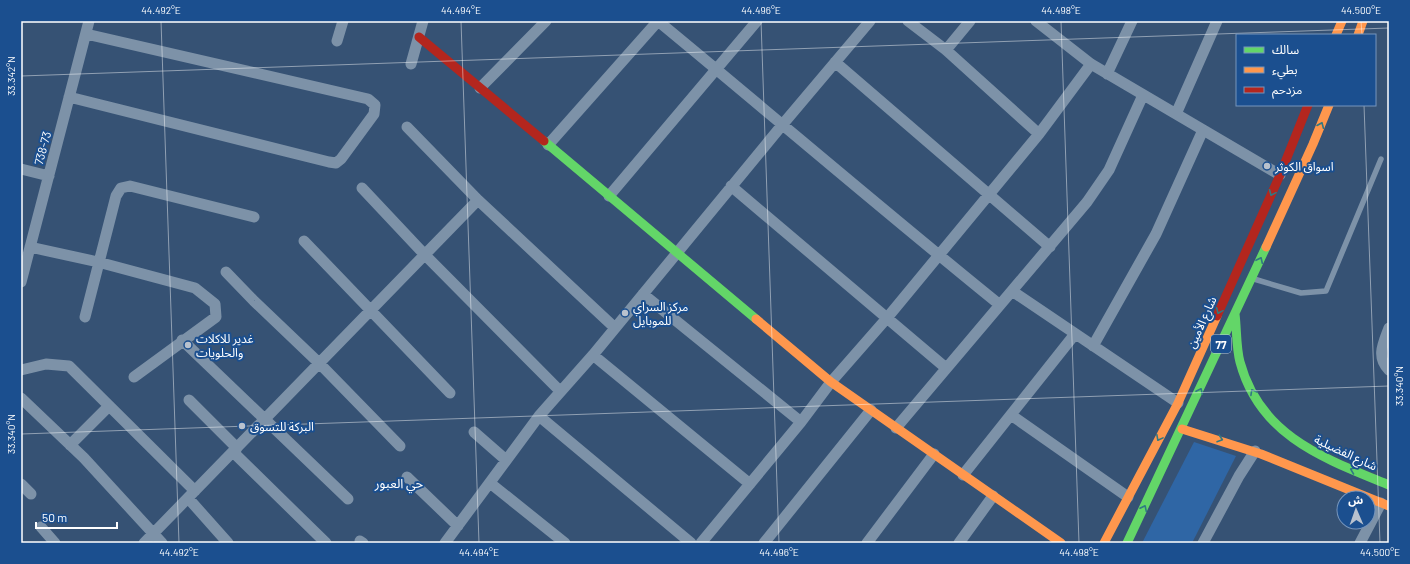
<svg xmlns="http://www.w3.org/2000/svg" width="1410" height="564" font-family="Barlow,'Noto Sans Arabic',sans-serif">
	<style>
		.green { fill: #2f66a5 }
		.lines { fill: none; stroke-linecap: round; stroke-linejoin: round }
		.lane { stroke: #7d92a8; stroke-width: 5.5 }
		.street { stroke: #7d92a8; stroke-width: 11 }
		.fast { stroke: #63d668; stroke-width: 9 }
		.slow { stroke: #ff974d; stroke-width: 9 }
		.jam { stroke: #b3261e; stroke-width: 9 }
		.oneway { stroke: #317883 }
		.ticks { fill: none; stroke: #fff; stroke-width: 1; stroke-opacity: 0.45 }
		.poi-dot { fill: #b9c2ce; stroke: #1b4f8f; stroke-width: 1.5 }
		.labels { text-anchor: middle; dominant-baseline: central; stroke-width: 4; stroke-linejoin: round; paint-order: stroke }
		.shield { fill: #1b4f8f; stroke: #bbcadd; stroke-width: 1 }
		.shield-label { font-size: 11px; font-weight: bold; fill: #fff }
		.street-label { font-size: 12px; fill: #fff; stroke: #1b4f8f }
		.poi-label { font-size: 12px; fill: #fff; stroke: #1b4f8f; text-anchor: start }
		.neighbourhood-label { font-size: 13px; fill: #fff; stroke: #1b4f8f }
		.neatline { fill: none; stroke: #fff; stroke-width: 1.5 }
		.ticks-label { font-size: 10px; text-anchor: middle; fill: #fff }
	</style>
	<rect width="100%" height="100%" fill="#365274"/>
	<path class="green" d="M1194,442L1236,456L1192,543H1142Z"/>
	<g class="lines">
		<path class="lane" d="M1254,279L1301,293L1326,291L1381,159"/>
		<path class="street" d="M658,21C772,115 885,212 1000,305
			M908,21L946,50L1039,134
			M1036,21L1091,64L1280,175
			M337,41L343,21
			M946,50L970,21
			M835,62L1050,247
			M411,64L423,21
			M1107,74L1132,21
			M480,88L546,21
			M69,97L329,162L336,163L341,159L374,114L375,105L368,99L86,34
			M1176,114L1217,21
			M407,127L478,200L614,327
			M548,145L658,21
			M21,169L49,176
			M731,186L946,368
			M362,188L425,255L560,391
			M609,196L757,21
			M304,241L450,393
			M30,247L98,262L195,288L215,304L216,317L134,377
			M226,272L254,301L319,363L400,446
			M21,282L89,21
			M1012,291L1178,403
			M643,294L801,422
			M85,317L116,196L121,188L130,186L254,217
			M1389,328C1383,344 1376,357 1389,370
			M182,340L348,499
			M1093,346L1156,234L1203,130
			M593,355L750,484
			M21,370L46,364L69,366L195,491
			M21,398L84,458L162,543
			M189,400L237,448
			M1011,415L1128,497
			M539,416L691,543
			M896,428L1087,202L1109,170L1143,95
			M474,432L506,460
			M70,445L109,406
			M233,452L326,543
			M963,475L1075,334
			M407,477L458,526
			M490,483L565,543
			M21,484L31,494
			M188,498L228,543
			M41,527L55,543
			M360,541L363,543
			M144,543L478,200
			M445,543L539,416L593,355L783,124L870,21
			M701,543L801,422L831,382L887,318L1039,134L1091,64
			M764,543L871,410
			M867,543L934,454
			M959,543L993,496
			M1203,543L1239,476L1255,451
			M1360,543L1381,503"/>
		<path class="fast" d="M544,141L756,319
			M1235,314C1237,330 1236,347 1240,362C1260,437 1326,459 1389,485
			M1127,543L1266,247"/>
		<path class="slow" d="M1336,35L1342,21
			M1358,35L1363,21
			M1266,247L1313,144L1329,105
			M756,319L831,382L1061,543
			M1182,429L1261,454L1389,506
			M1104,543L1178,403L1217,316"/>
		<path class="jam" d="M419,37L544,141
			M1217,316L1280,175L1308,105"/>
	</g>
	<defs><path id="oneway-chevron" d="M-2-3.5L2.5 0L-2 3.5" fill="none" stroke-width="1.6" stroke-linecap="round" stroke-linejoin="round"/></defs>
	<g class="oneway">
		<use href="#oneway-chevron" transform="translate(1321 125) rotate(-67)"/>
		<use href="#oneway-chevron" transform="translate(1272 193) rotate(114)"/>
		<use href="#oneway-chevron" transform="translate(1260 260) rotate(-65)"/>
		<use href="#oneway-chevron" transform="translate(1219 311) rotate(114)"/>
		<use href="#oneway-chevron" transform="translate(1200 391) rotate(-65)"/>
		<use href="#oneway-chevron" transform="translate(1253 392) rotate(-119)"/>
		<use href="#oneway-chevron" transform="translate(1159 438) rotate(118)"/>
		<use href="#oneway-chevron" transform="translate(1220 439) rotate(18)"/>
		<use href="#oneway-chevron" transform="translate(1353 470) rotate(-158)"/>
		<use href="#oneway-chevron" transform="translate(1144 508) rotate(-64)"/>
	</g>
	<path class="ticks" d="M161,21L179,543M461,21L479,543M761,21L779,543M1061,21L1079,543M1361,21L1362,35M21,76L1389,28M1364,105L1380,543M21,434L1389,386"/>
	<g class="poi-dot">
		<circle cx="1267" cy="166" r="4"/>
		<circle cx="625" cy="313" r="4"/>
		<circle cx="188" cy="345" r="4"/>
		<circle cx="242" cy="426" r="4"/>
	</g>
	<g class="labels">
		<rect class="shield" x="1211" y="335" width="20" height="18" rx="3"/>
		<g class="shield-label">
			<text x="1221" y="344">77</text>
		</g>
		<g class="street-label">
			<text transform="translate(42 148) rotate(-75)">738-73</text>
			<text transform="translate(1201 322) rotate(-66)">شارع الأمين</text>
			<text transform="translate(1346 452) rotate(25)">شارع الفضيلية</text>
		</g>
		<g class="poi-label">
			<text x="1275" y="166">اسواق الكوثر</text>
			<text x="633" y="306">مركز السراي<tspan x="633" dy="14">للموبايل</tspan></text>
			<text x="196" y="338">غدير للاكلات<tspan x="196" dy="14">والحلويات</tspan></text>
			<text x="250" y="426">البركة للتسوق</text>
		</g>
		<g class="neighbourhood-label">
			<text x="399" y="483">حي العبور</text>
		</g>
	</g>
	<rect width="1410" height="564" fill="none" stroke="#1b4f8f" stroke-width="44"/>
	<rect x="1236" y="34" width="140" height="72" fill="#1b4f8f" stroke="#7695bc"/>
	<rect x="1244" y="47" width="20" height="6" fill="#63d668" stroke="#7695bc"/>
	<text x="1272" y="54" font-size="12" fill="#ffffff">سالك</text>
	<rect x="1244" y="67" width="20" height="6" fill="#ff974d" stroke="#7695bc"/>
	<text x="1272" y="74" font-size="12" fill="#ffffff">بطيء</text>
	<rect x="1244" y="87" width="20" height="6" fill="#b3261e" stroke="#7695bc"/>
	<text x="1272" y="94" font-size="12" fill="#ffffff">مزدحم</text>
	<g transform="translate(1356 510) rotate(358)"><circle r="19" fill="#1b4f8f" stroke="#7695bc"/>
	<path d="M0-3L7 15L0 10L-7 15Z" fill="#b9c2ce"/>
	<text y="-6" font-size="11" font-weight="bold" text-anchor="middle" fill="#ffffff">ش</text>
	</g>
	<path d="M36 522v6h81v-6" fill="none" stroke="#ffffff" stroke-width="2"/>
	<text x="42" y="522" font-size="12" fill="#ffffff" stroke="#1b4f8f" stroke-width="3" paint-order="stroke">50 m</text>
	<rect x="22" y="22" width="1366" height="520" class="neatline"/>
	<g class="ticks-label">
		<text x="161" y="14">44.492°E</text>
		<text x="461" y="14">44.494°E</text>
		<text x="761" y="14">44.496°E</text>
		<text x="1061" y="14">44.498°E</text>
		<text x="1361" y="14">44.500°E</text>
		<text transform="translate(11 76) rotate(-90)" y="4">33.342°N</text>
		<text transform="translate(1399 386) rotate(-90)" y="4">33.340°N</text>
		<text transform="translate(11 434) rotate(-90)" y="4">33.340°N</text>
		<text x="179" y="556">44.492°E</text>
		<text x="479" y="556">44.494°E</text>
		<text x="779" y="556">44.496°E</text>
		<text x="1079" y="556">44.498°E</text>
		<text x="1380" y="556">44.500°E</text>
	</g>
</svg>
